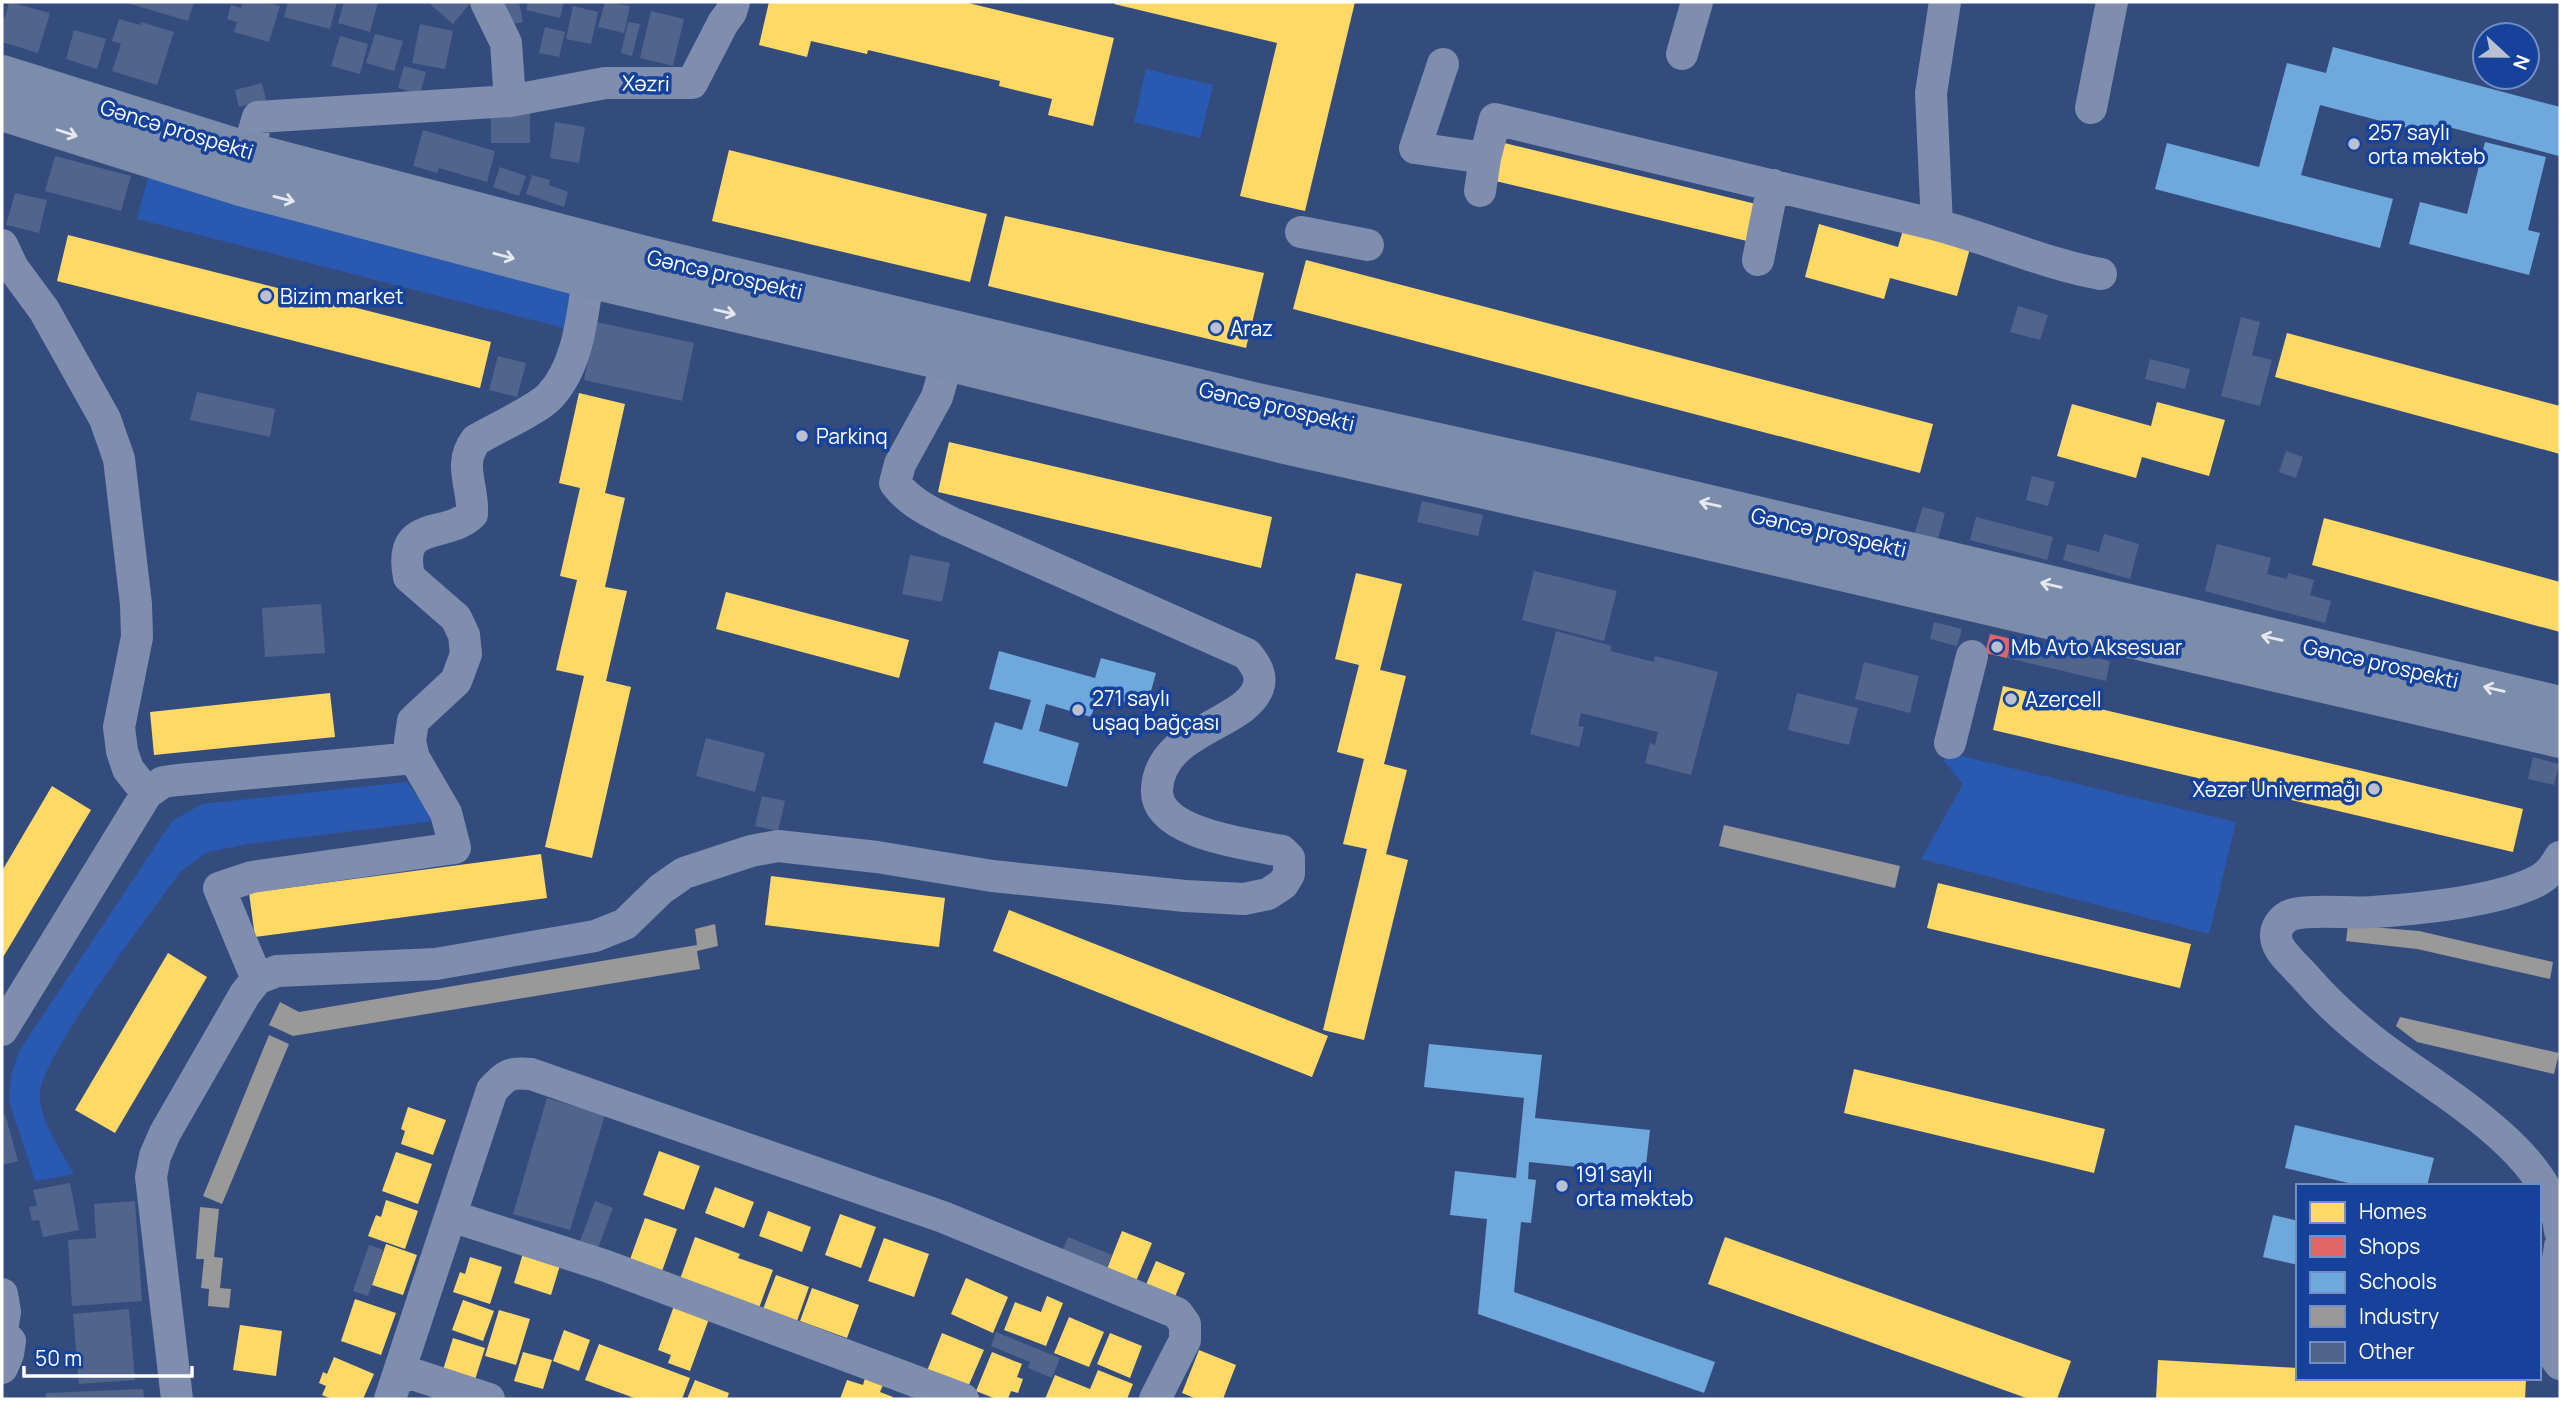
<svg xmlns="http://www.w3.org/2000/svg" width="2562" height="1401" font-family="Manrope,sans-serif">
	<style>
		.green { fill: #2a59b1 }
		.homes { fill: #ffd966 }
		.shops { fill: #e06666 }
		.schools { fill: #6fa8dc }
		.industry { fill: #999 }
		.building { fill: #51648b }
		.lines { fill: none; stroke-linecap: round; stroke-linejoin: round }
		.minor { stroke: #7f8eae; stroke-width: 32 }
		.major { stroke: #7c8dac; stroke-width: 38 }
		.oneway { stroke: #e5e8ee }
		.poi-dot { fill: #b8c0d2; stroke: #16429b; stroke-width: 2.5 }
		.labels { text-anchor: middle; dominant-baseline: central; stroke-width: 7; stroke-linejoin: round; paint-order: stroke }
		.street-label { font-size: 21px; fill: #fff; stroke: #16429b }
		.poi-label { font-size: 21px; fill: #fff; stroke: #16429b; text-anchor: start }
	</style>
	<rect width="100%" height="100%" fill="#344c7d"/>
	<path class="green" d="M1146,69L1213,85L1200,138L1134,122Z
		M148,177L573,287L564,328L137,219Z
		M1957,755L2236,822L2209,934L1921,859L1963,784L1943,760Z
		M407,782L435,821L247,844L208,852L181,871C155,907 37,1061 40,1096C41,1124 61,1150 74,1174L35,1181L9,1101L11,1075L19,1051L172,821L202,804Z"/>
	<path class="homes" d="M769,2H964L1114,38L1093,126L1048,115L1052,99L999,86L1000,81L868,50L867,54L811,41L807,57L759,45Z
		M1115,2H1355L1305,211L1240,196L1277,43L1114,4Z
		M1496,141L1756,204L1747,241L1487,179Z
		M729,150L987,214L970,282L712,221Z
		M1005,216L1264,273L1246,348L988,286Z
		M1905,223L1972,241L1957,296L1890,278L1884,299L1805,277L1819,224L1898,247Z
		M68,235L491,342L480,388L57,281Z
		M1306,260L1933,424L1920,473L1293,309Z
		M2287,333L2560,406V454L2275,377Z
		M579,393L625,404L605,493L625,498L605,587L627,591L606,681L631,687L592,858L545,847L584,676L556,670L577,580L560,576L580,488L559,483Z
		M2157,402L2225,420L2209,476L2142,457L2136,478L2057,456L2072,404L2151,426Z
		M949,442L1272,517L1261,568L938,492Z
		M2324,518L2560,582V632L2312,565Z
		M1356,573L1402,584L1380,670L1406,676L1384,764L1407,770L1386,854L1408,860L1364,1040L1323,1030L1367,849L1343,844L1364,759L1337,752L1359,665L1335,659Z
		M726,592L909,640L899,678L716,629Z
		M2003,686L2523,809L2513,852L1993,730Z
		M330,693L335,737L154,755L150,712Z
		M52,786L91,810L2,959V871Z
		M541,854L547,898L255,937L249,893Z
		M771,876L945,898L939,947L765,925Z
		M1938,883L2191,944L2180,988L1927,928Z
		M1009,910L1328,1036L1312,1077L993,951Z
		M168,953L207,977L115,1133L75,1110Z
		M1854,1069L2105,1129L2094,1173L1844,1113Z
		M408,1107L446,1120L433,1155L401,1144L405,1131L401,1129Z
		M659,1151L700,1166L684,1210L643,1195Z
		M396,1152L432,1164L418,1204L382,1191Z
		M715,1187L754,1202L744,1228L705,1213Z
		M386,1200L418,1211L405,1249L368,1236L376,1215L381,1217Z
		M768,1211L811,1227L802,1252L759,1236Z
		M840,1214L876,1227L861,1268L825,1255Z
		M645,1218L677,1229L661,1274L629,1262Z
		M1122,1231L1152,1243L1134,1286L1105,1274Z
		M695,1237L740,1254L738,1258L773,1270L759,1308L680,1279Z
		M1725,1237L2071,1361L2057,1399H2029L1708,1284Z
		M884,1238L929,1254L914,1297L868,1281Z
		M386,1244L417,1255L403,1295L372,1285Z
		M524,1250L561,1262L551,1295L514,1283Z
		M470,1257L502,1267L490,1304L453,1292L460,1272L465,1274Z
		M1156,1261L1185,1273L1174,1299L1145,1287Z
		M776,1275L809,1287L797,1321L763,1309Z
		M966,1278L1008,1297L993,1333L951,1314Z
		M812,1288L859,1305L847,1338L800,1321Z
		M1047,1296L1063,1303L1046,1346L1004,1330L1015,1302L1041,1312Z
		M355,1299L396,1313L381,1355L341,1341Z
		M463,1300L494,1311L483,1341L452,1330Z
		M675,1303L710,1316L690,1371L668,1363L671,1355L658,1350Z
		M499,1310L530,1319L516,1365L485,1356Z
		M1069,1317L1104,1332L1089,1367L1054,1353Z
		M240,1325L282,1331L276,1376L233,1370Z
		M564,1330L590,1340L579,1371L553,1361Z
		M942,1333L984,1350L968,1387L927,1371Z
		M1110,1333L1142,1346L1130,1378L1097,1364Z
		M453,1338L485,1348L474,1383L442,1373Z
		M599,1344L690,1378L682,1399H637L585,1380Z
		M1199,1350L1236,1365L1223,1399H1197L1182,1393Z
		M523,1352L552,1360L543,1389L514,1381Z
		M992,1352L1022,1364L1017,1377L1023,1379L1018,1393L1011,1391L1008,1399H996L976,1391Z
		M334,1357L374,1374L363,1399H332L322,1395L326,1386L319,1383L323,1372L327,1374Z
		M2158,1360L2298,1368V1378L2526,1379L2525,1399H2156Z
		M1098,1370L1133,1384L1127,1399H1045L1055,1375L1090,1389Z
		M865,1378L883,1385L880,1392L893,1397V1399H840L847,1380L863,1385Z
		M695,1380L729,1393L727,1399H687Z"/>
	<path class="shops" d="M1990,634L2012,639L2007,658L1985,653Z"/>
	<path class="schools" d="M2333,47L2560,107L2559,156L2441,125L2438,136L2320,105L2301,175L2393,199L2380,248L2155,189L2167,143L2259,167L2287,63L2326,73Z
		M2485,142L2546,157L2528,230L2540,233L2529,275L2409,244L2420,202L2467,214Z
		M999,651L1095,678L1101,658L1156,673L1146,709L1098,695L1091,717L1046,704L1039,731L1079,743L1067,787L983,763L995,722L1022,730L1031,700L989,689Z
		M1429,1044L1542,1055L1535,1118L1650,1130L1645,1174L1529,1162L1528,1179L1536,1180L1531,1223L1521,1222L1514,1292L1715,1362L1704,1393L1478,1314L1487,1219L1450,1215L1455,1171L1516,1178L1524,1098L1424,1087Z
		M2295,1125L2434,1158L2427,1186H2361L2285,1168Z
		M2273,1215L2298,1221V1265L2263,1257Z"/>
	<path class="industry" d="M1724,825L1900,866L1895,888L1719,846Z
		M715,924L718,946L697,951L700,969L293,1036L269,1025L280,1002L299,1012L697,945L695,929Z
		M2348,925L2419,931L2553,962L2550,979L2417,949L2346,941Z
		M2400,1017L2559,1053L2554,1074L2417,1042L2396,1026Z
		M269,1035L289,1044L222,1204L203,1196Z
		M200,1207L219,1209L214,1257L223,1258L220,1288L231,1289L229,1308L208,1306L209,1289L201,1288L204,1259H196Z"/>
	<path class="building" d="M9,2L50,13L38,53L2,42V17L5,18Z
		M124,2H194L188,21Z
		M242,2H266L280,6L269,42L234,32L237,22L227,19L231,5L241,8Z
		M288,2H337L330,29L284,17Z
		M344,2H378L370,32L338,23Z
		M432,2H471L453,24L430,4Z
		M501,2H519L523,22L506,25Z
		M528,2H564L560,18L526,10Z
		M605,2L630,6L624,33L598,27Z
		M573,6L598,12L591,44L566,39Z
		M651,11L684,19L673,66L640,58Z
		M119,19L140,25L141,22L174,32L157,85L112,71L121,44L112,41Z
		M628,22L640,24L632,56L621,53Z
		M420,24L453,31L445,69L412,63Z
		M545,27L565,32L559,57L539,53Z
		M74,30L106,39L97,69L66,59Z
		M375,34L403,41L394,71L366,63Z
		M340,36L368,44L360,74L331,66Z
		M404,66L426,72L420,94L398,88Z
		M262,83L266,100L239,107L235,90Z
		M491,111H530V143H491Z
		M555,122L585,127L579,163L550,158Z
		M423,130L495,151L487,182L439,168L437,173L413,166Z
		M55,156L131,176L121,211L45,191Z
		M500,167L526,176L519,196L493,187Z
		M532,175L550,180L549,185L568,192L564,207L526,194Z
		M15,193L47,200L39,233L6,225Z
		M2018,306L2048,315L2040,340L2010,332Z
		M2241,317L2260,322L2252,355L2272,360L2260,406L2221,396Z
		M596,322L694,343L682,401L584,380Z
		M498,356L526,363L517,397L489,390Z
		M2150,359L2190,369L2185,389L2145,379Z
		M197,392L275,409L270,437L190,420Z
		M2286,451L2303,457L2296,478L2279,472Z
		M2032,476L2055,482L2048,506L2026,500Z
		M1422,501L1483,515L1478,536L1417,522Z
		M1923,507L1945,513L1937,542L1914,535Z
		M1976,517L2053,537L2047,560L1970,540Z
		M2104,534L2139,544L2130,579L2063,560L2067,544L2099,552Z
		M2217,544L2271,558L2267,574L2287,579L2288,573L2314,580L2310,595L2331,601L2325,623L2205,591Z
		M910,555L950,563L942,602L902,594Z
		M1534,571L1617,591L1604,641L1522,620Z
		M321,604L325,653L265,657L262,608Z
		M1934,622L1962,629L1957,646L1930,639Z
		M1556,631L1612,646L1610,651L1654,662L1655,656L1718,672L1691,775L1645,763L1650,743L1655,745L1658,732L1581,713L1578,726L1584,727L1579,747L1530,734Z
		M2012,639L2110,661L2106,681L2007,658Z
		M1864,662L1919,676L1910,713L1855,699Z
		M1797,693L1858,708L1849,745L1788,730Z
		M706,738L765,753L755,792L696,776Z
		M2533,757L2559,764L2554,785L2528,779Z
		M762,796L785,801L778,831L755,826Z
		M547,1098L605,1115L570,1230L513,1214Z
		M5,1114L18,1161L2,1165V1115Z
		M70,1183L79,1230L43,1237L39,1220L32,1221L29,1207L37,1206L33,1190Z
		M135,1201L142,1301L72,1306L68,1240L96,1238L94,1204Z
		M595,1201L613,1208L598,1248L580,1241Z
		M1068,1237L1112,1255L1105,1274L1060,1256Z
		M369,1245L384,1250L368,1296L353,1291Z
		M129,1309L135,1380L79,1384L73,1314Z
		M996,1332L1060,1358L1052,1378L1028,1368L1030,1362L991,1346Z
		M143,1389L144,1399H46V1393Z"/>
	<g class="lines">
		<path class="minor" d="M1682,54L1697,2
			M1443,64L1415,148L1485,158L1495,119L1937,225C1993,240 2045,264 2101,274
			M510,101L605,83H692L723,23L731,12L734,2
			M2091,108L2112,2
			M248,151L258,117L510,101L506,43L486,2
			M1480,191L1485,158
			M1937,225L1931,93L1945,2
			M1301,232L1368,245
			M2,245L13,268L44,310L105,419L119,459L136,604L137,637L119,727L122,751L128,769L147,793L2,1030
			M1758,260L1773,185
			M1950,743L1972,656
			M147,793L163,782L178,780L414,758
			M2560,857C2555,866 2548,875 2539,880C2501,901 2417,909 2373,912C2351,914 2314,909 2294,914C2282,917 2273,929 2277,942C2281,955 2298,968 2307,979C2326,1001 2349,1022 2372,1040C2432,1088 2551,1148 2560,1231
			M257,979L219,888L252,877L455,848L446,813L414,758L410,742L413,721L456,681L466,654L464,635L456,618L409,577C397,517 446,540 472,514C474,486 457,465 476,440C494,429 537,410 550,396C578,366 582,318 588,279
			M451,1216L606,1266L963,1399
			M2560,1246C2555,1292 2527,1322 2560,1364
			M2,1294L5,1312L2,1330
			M2,1333L10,1341L8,1354L2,1368
			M400,1370L489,1399
			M177,1399L151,1177L155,1156L165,1133L245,994L257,979L277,971L436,964L595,936L625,924L661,889L684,873L751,851L778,846L877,857L992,876L1185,896L1244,899L1268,894L1283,884L1289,874V858L1282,851C1249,844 1154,834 1157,789C1160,730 1245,725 1258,688C1263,675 1255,664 1247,654L950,522C929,511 909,502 895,483L900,464L937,397L947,362
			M390,1399L492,1090C507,1074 510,1072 531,1074L943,1217L1177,1313L1185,1324V1340L1155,1399"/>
		<path class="major" d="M2,74L248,151L645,255L1253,401L1592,476L2560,705
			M2,112L240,187L588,279L947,362L1285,445L1583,512L2560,739"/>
	</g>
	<defs><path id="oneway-shaft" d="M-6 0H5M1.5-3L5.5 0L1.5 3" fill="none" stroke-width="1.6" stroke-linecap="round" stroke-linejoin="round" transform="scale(1.75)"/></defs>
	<g class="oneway">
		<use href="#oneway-shaft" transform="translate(67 133) rotate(18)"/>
		<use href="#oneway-shaft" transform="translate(284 199) rotate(14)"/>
		<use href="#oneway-shaft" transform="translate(504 256) rotate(15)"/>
		<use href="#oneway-shaft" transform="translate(725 312) rotate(13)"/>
		<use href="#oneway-shaft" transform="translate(1710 504) rotate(-167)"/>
		<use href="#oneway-shaft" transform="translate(2051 585) rotate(-167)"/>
		<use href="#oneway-shaft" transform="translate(2272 638) rotate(-167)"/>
		<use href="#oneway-shaft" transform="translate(2494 689) rotate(-167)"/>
	</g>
	<g class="poi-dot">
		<circle cx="2354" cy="144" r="7"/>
		<circle cx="266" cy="296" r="7"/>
		<circle cx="1216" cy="328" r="7"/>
		<circle cx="802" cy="436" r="7"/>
		<circle cx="1997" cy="647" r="7"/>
		<circle cx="2011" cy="699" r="7"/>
		<circle cx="1078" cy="710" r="7"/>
		<circle cx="2374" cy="789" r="7"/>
		<circle cx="1562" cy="1186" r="7"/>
	</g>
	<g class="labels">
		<g class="street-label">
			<text transform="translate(646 83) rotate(1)">Xəzri</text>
			<text transform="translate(177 129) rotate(17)">Gəncə prospekti</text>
			<text transform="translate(725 274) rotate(13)">Gəncə prospekti</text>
			<text transform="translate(1277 406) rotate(13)">Gəncə prospekti</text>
			<text transform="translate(1829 532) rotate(13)">Gəncə prospekti</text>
			<text transform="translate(2381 663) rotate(13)">Gəncə prospekti</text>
		</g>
		<g class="poi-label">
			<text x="2368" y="132">257 saylı<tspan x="2368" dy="24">orta məktəb</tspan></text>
			<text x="280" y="296">Bizim market</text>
			<text x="1230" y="328">Araz</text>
			<text x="816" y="436">Parkinq</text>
			<text x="2011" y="647">Mb Avto Aksesuar</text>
			<text x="1092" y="698">271 saylı<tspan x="1092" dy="24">uşaq bağçası</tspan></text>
			<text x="2025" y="699">Azercell</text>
			<text x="2360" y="789" text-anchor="end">Xəzər Univermağı</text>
			<text x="1576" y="1174">191 saylı<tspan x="1576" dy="24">orta məktəb</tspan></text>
		</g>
	</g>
	<rect width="2562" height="1401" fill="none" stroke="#ffffff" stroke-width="7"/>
	<rect x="2296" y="1184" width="245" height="196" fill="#16429b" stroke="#738ec3" stroke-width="2"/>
	<rect x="2310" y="1202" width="35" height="21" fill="#ffd966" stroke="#738ec3" stroke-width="2"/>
	<text x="2359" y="1219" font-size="21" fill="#ffffff">Homes</text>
	<rect x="2310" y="1236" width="35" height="21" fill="#e06666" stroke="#738ec3" stroke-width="2"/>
	<text x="2359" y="1254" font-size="21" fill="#ffffff">Shops</text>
	<rect x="2310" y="1272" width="35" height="21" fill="#6fa8dc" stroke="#738ec3" stroke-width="2"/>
	<text x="2359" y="1289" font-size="21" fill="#ffffff">Schools</text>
	<rect x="2310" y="1306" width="35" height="21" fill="#999999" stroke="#738ec3" stroke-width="2"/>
	<text x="2359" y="1324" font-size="21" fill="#ffffff">Industry</text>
	<rect x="2310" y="1342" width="35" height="21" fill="#51648b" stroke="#738ec3" stroke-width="2"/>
	<text x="2359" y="1359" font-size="21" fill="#ffffff">Other</text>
	<g transform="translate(2506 56) rotate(112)"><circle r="33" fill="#16429b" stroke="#738ec3" stroke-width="2"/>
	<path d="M0-5L12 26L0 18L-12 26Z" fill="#b8c0d2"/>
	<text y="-10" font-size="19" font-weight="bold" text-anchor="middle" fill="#ffffff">N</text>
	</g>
	<path d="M24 1366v10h168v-10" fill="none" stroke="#ffffff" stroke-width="3.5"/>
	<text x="35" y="1366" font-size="21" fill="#ffffff" stroke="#16429b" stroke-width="5" paint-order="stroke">50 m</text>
</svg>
